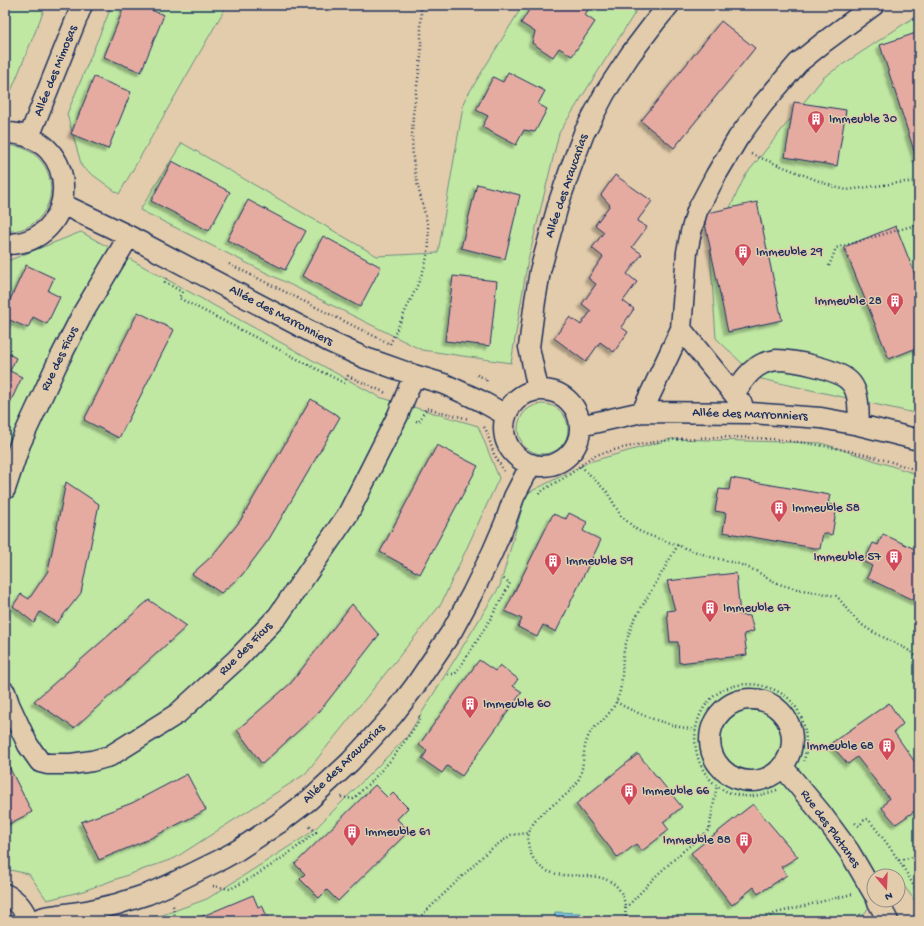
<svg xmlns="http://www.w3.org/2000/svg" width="924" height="926" font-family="'Gochi Hand',sans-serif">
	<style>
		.green { fill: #c0e8a3; stroke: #6e8c80 }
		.water { fill: #7bc7d9; stroke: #558aa8 }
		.building { fill: #e5aba1; stroke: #1b2f5e; filter: url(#shadow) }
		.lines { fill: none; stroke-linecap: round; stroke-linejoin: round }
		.minor-casing { stroke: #1b2f5e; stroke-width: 23 }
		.path { stroke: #1b2f5e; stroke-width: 2.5; stroke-dasharray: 1 3; stroke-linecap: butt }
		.minor { stroke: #e2ccab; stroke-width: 20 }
		.labels { text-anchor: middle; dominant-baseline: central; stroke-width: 3; stroke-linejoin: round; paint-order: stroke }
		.street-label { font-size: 13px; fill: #1b2f5e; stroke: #e2ccab }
		.poi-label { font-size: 13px; fill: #1b2f5e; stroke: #e2ccab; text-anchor: start }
	</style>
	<defs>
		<filter id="shadow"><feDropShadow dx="-3.5" dy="3.5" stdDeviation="1" flood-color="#0004"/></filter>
	</defs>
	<rect width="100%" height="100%" fill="#e2ccab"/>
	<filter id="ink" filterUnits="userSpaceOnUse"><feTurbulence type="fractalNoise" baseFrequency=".025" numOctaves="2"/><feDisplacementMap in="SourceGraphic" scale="8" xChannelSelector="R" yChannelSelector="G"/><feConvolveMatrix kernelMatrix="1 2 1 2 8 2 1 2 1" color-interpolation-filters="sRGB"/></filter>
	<g filter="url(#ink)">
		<path class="green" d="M5,5H46L5,106Z
			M112,5H227L119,194L82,167L67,114Z
			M523,5H642L636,11L559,133L527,265L511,363L422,350L140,210L182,143L377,256L438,253L464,101Z
			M919,14V414L757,378L716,338L710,250L745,176L824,77Z
			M5,146C13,145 22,147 29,151C68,174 51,234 5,231Z
			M81,232L379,397L478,426L499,478L441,604L305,774L175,858L83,891L47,900L29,874L5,869V262Z
			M518 429a25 25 0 1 1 50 0a25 25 0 1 1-50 0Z
			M671,439L821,443L919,475V906L898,878V876H896L893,873L891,876H874V900L859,921H146L207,899L312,832L407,737L500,586L526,494L589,462Z"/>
		<path class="water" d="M555,912L581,913V921H554Z"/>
		<path class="building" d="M125,5H138L164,15L141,72L104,57Z
			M532,5H589L590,6L585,15L595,22L572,56L559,48L553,57L532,43L535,32L521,23Z
			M721,21L755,48L674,148L641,121Z
			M919,32V159L917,160L880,45Z
			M508,72L545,91L538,104L547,109L535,132L524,130L516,145L482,127L488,116L476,110L493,77L503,82Z
			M94,77L131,92L108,149L71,134Z
			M794,102L846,110L837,166L785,157Z
			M172,161L230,192L209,231L151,201Z
			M615,175L652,201L637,221L647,227L632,247L642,254L627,274L637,282L623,301L634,309L621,327L628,332L614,352L600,342L586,362L554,338L570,317L581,325L591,311L582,304L596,284L588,278L603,257L592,248L604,232L595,225L610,205L601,195Z
			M477,184L520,195L505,259L461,248Z
			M248,200L306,231L285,270L227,240Z
			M757,202L782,320L728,332L703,214Z
			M896,226L919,285V347L889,359L844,247Z
			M323,236L381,267L360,307L302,276Z
			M26,265L54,278L48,291L60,297L47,324L33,317L28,328L5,318V311Z
			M453,276L497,281L490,346L445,341Z
			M138,312L174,330L119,438L84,420Z
			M5,352L16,358L10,371L22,377L10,403L5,401Z
			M311,399L340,417L269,539L242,575L221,593L192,574L212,556L240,521Z
			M437,445L478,466L420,574L380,552Z
			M731,478L830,495L828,504L837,506L832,535L823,533L820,549L723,532L726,513L715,511L719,489L729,490Z
			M66,482L99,504L81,593L57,623L40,612L34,623L13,606L21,594L29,599L48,571Z
			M569,513L587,522L583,531L601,540L556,632L543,625L537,637L518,627L522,619L505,611L553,514L566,519Z
			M883,534L919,551V603L867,578L872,566L864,562L873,543L878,545Z
			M736,573L740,615L750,616L754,631L744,634L747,655L679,663L678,642H670L667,611L675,610L667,581Z
			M149,600L187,626L74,728L34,701Z
			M352,604L379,635L319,712L262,764L237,730L291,683Z
			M479,660L495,671L500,665L518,679L513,686L522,692L462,776L447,766L442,773L422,759L427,751L419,745Z
			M889,703L903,724L894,732L919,768V808L896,824L882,808L889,798L857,757L848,764L830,744Z
			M638,754L682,807L663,822L669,830L642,851L636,844L618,858L576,804Z
			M5,759L32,812L5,826Z
			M187,774L206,810L147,840L99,860L81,822L132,803Z
			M375,785L388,798L393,793L408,808L397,819L409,831L338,901L327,890L319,898L300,879L305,874L295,864Z
			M753,804L798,857L781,867L787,875L758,894L754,887L732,905L691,853Z
			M253,895L258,907L262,905L269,921H191Z"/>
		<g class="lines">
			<g class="minor-casing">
				<path id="minor" d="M5,133C83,133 82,245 5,244
					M29,137L82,5
					M62,204L129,236L330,342L365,358L380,363L414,375L444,384L479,400L506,415
					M681,329L742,404
					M538,390L529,347L535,301L540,271L559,202L570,170L584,133L605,93L630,55L655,22L669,5
					M504 428a38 38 0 1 1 76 0a38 38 0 1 1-76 0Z
					M734,394C742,382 750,369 764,363C767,362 772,361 776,360C793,360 840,369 851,383C860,394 858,411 859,425
					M642,412L681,329L687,252L691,232L697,211L716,175L738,138L763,104L798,63L824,42L874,5
					M580,426L642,412L750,413L821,418L859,425L919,440
					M5,489L20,444L57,364L83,313L129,236
					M5,692L9,704L28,745L40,762L48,764H71L92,761L110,756L177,714L236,660L278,616L348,514L398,415L414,375
					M710 740a41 41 0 1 1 82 0a41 41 0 1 1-82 0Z
					M782,766L821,813L849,851L874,894
					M5,894C17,900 24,908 28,921
					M877,900L888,921
					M33,921L45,917L87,911L117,904L148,894L169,885L222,859L238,850L279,823L309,800L350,762L393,715L415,686L452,631L472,594L492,553L505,523L514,497L531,464"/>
			</g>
			<path class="path" d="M751,154L834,187L847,190L905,182H919
				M229,264L390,344
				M829,266L836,248L919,224V226
				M167,278L165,282L182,292L179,298L344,383L348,376L386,393
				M390,344L418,284L425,266L429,246L428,226L417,183L413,159L412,137L413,114L419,72L421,56V5
				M477,375L487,379L486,382
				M416,421L419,422L426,408L469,419
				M484,427L486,430L494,454L505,473
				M581,466L607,492L621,516L628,522L637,530L648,535L711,557L739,564L756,571L769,579L782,585L797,589L836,596C840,599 843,604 846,608C850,614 856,619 861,624C879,638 903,643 919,659
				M539,494C547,486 558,482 567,476C577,470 585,460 596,455C602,453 608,452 614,450C626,447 637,445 649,443C738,429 834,441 919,471
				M448,674H455C476,644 494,614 510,583L501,577
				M616,702C641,716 667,725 695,730
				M777,790C766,794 755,797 744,796C683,790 677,697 738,685C755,682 773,687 787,697C805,713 809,739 804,761
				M341,797L353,799C366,787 378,774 390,761C401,747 411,733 421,718L417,715
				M855,823L859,826L865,819H868C888,844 906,868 919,897
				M899,860L919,856
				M213,886L230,889L253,877L275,863L296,848L316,832L308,825
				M626,908L656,876L681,853L709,830L717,785
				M860,914L862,921
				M162,921L175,917L173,905
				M416,921L487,852L511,835L529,833
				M626,921C625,913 626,905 623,897C608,859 557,890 536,862C531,856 529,850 528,842C527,814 562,804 576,784C586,769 581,752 588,737C591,730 596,726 602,721C607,716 613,709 616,702C624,686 621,668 624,651C626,641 630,632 633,622L678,545
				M759,921L776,913L852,894"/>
			<use href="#minor" class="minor"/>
		</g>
	</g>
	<defs>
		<g id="building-pin" transform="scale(0.9)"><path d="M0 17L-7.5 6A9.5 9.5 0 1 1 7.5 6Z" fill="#d1495b" stroke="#e2ccab"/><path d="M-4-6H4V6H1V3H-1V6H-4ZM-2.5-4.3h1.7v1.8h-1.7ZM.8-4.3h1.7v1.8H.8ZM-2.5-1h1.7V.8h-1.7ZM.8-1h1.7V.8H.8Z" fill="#fff"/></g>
	</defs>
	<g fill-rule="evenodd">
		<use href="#building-pin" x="816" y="119"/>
		<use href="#building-pin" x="743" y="252"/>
		<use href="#building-pin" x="895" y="301"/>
		<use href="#building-pin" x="779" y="508"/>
		<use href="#building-pin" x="894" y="557"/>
		<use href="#building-pin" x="553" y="561"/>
		<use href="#building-pin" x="710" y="608"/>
		<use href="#building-pin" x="470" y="704"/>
		<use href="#building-pin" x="887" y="746"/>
		<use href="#building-pin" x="629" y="791"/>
		<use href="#building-pin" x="352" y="832"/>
		<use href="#building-pin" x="744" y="840"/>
	</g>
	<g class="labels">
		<g class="street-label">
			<text transform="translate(56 71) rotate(-68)">Allée des Mimosas</text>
			<text transform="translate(567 186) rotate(-71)">Allée des Araucarias</text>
			<text transform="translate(281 316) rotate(28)">Allée des Marronniers</text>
			<text transform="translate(60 359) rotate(-64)">Rue des Ficus</text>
			<text transform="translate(750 415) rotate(2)">Allée des Marronniers</text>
			<text transform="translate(246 649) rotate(-45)">Rue des Ficus</text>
			<text transform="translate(344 764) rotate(-44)">Allée des Araucarias</text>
			<text transform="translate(830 829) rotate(54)">Rue des Platanes</text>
		</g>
		<g class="poi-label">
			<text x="829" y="119">Immeuble 30</text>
			<text x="756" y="252">Immeuble 29</text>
			<text x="882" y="301" text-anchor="end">Immeuble 28</text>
			<text x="792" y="508">Immeuble 58</text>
			<text x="881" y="557" text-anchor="end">Immeuble 57</text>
			<text x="566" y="561">Immeuble 59</text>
			<text x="723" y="608">Immeuble 67</text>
			<text x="483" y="704">Immeuble 60</text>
			<text x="874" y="746" text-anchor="end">Immeuble 68</text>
			<text x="642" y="791">Immeuble 66</text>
			<text x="365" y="832">Immeuble 61</text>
			<text x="731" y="840" text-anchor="end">Immeuble 88</text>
		</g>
	</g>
	<rect width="924" height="926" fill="none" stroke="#e2ccab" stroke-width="20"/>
	<rect x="10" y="10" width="904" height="906" fill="none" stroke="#1b2f5e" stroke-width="1.5" filter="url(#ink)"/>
	<g transform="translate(886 888) rotate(161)"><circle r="19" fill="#e2ccab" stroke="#928d8c"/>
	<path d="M0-3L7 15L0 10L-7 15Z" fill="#d1495b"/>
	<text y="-6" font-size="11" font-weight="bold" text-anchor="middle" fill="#1b2f5e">N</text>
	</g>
</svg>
